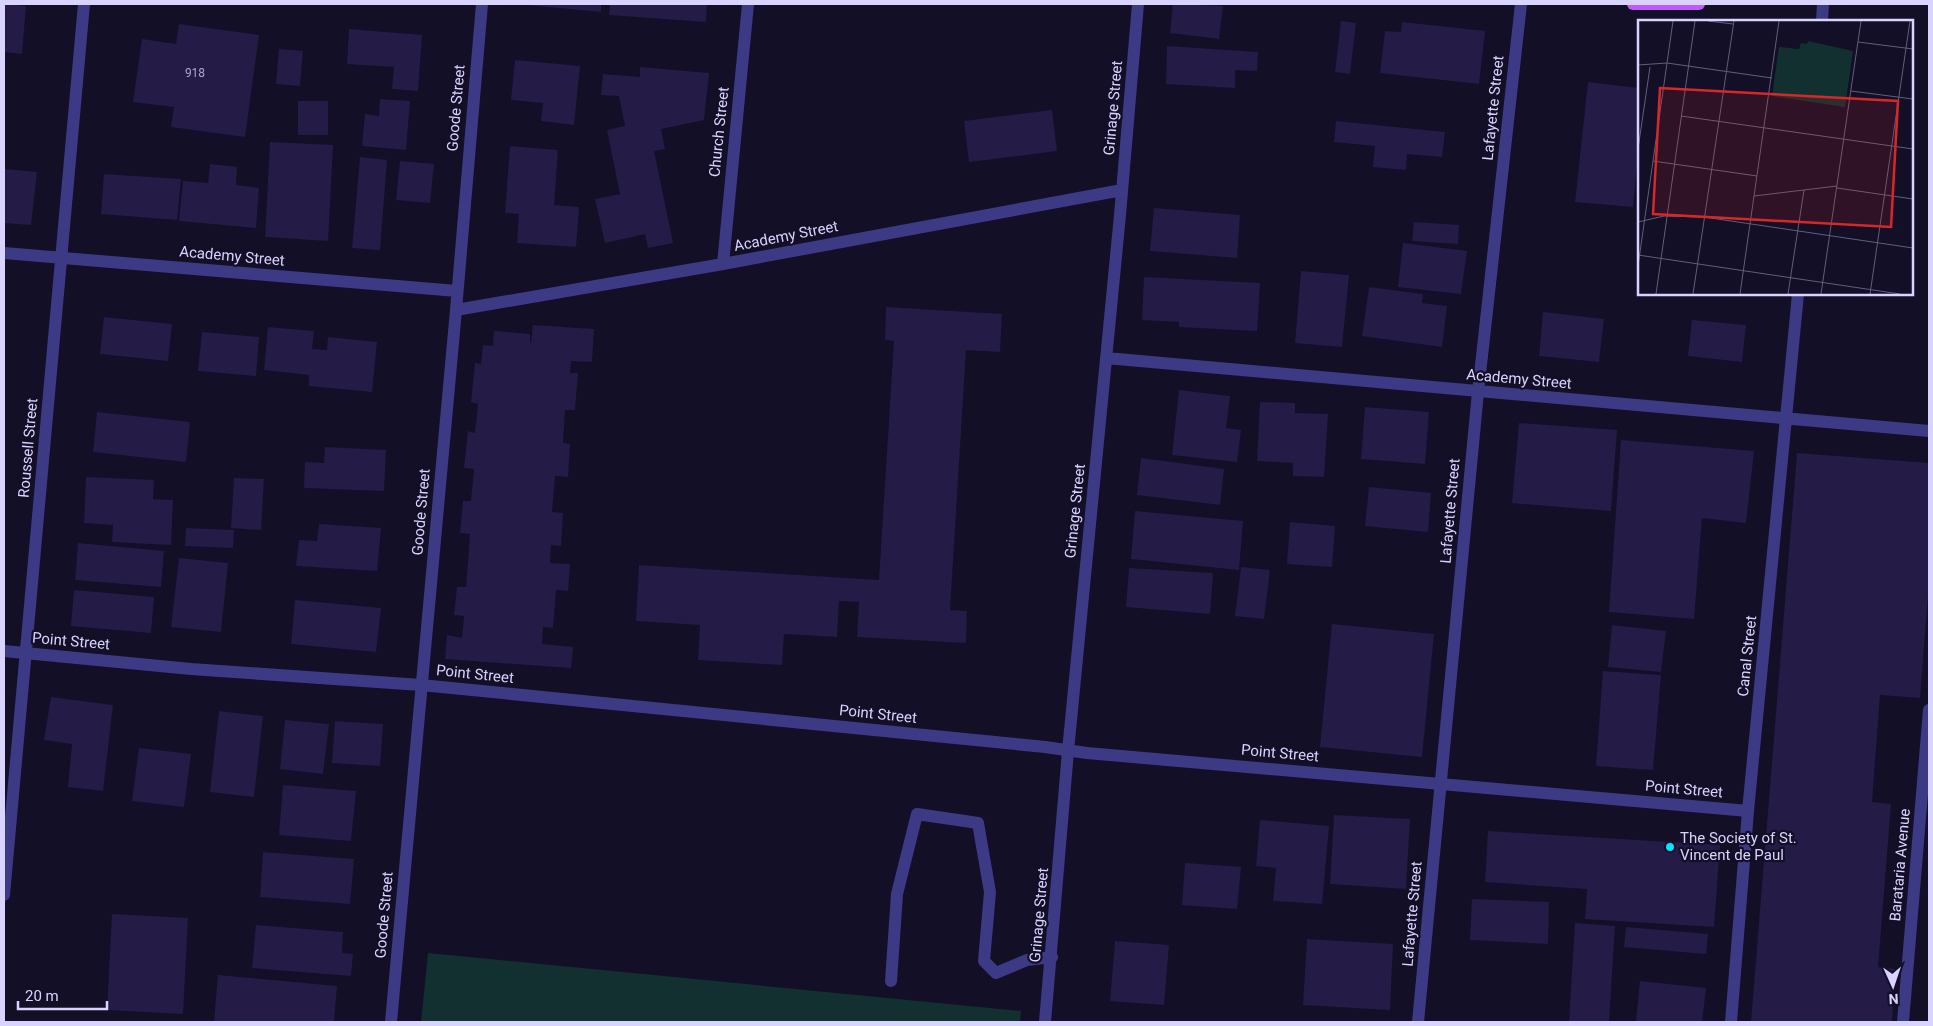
<svg xmlns="http://www.w3.org/2000/svg" width="1933" height="1026" font-family="Roboto,sans-serif">
	<style>
		.green { fill: #12302f }
		.building { fill: #241b47 }
		.lines { fill: none; stroke-linecap: round; stroke-linejoin: round }
		.minor { stroke: #3d3a85; stroke-width: 12 }
		.major { stroke: #c25bff; stroke-width: 12 }
		.poi-dot { fill: #00e5ff; stroke: #130f26; stroke-width: 2 }
		.labels { text-anchor: middle; dominant-baseline: central; stroke-width: 4.5; stroke-linejoin: round; paint-order: stroke }
		.number-label { font-size: 12px; fill: #aca6d1 }
		.street-label { font-size: 15px; fill: #d9d4ff; stroke: #130f26 }
		.poi-label { font-size: 15px; fill: #d9d4ff; stroke: #130f26; text-anchor: start }
		.inset-road { fill: none; stroke: #625e7d; stroke-width: 1 }
		.view { fill: #d62828; fill-opacity: 0.15; stroke: #d62828; stroke-width: 2.5 }
		.inset-edge { fill: none; stroke: #d9d4ff; stroke-width: 2.5 }
	</style>
	<rect width="100%" height="100%" fill="#130f26"/>
	<path class="green" d="M428,953L1021,1011L1020,1022H421Z"/>
	<path class="building" d="M4,4L26,6L22,54L4,52Z
		M527,4H601V12L527,5Z
		M610,4H707L706,22L609,15Z
		M1173,4L1223,6L1219,39L1170,33Z
		M1341,21L1356,23L1350,74L1335,72Z
		M1402,22L1485,31L1479,84L1380,73L1385,31L1401,32Z
		M179,24L259,35L245,137L171,127L174,107L133,102L142,39L176,44Z
		M349,29L422,35L418,91L392,89L394,67L347,64Z
		M1167,46L1258,52L1257,71L1235,70V88L1166,84Z
		M279,49L303,51L300,86L276,84Z
		M515,60L580,66L574,125L541,121L543,103L511,100Z
		M640,67L709,73L704,120L661,129L665,149L654,151L673,243L648,248L645,234L605,243L595,199L620,194L607,130L625,126L619,96L601,95L603,74L640,77Z
		M1588,82L1639,88V143L1633,207L1575,202Z
		M380,99L410,101L406,150L362,146L365,114L379,116Z
		M298,101H328V135H298Z
		M1052,110L1057,151L969,162L964,121Z
		M1336,121L1445,132L1442,157L1407,154L1406,170L1373,167L1375,146L1334,142Z
		M270,142L333,145L328,241L265,237Z
		M510,146L558,150L554,205L579,207L576,247L517,243L519,214L505,213Z
		M360,157L387,160L380,250L352,248Z
		M400,161L434,164L430,203L396,200Z
		M210,164L237,167L236,185L259,188L256,228L179,221L183,181L208,183Z
		M4,169L37,172L31,225L4,223Z
		M104,174L181,179L177,220L101,214Z
		M1154,208L1240,215L1237,258L1150,251Z
		M1414,222L1459,225L1458,244L1412,241Z
		M1403,243L1467,251L1461,294L1398,287Z
		M1301,271L1349,275L1342,347L1295,343Z
		M1144,277L1260,283L1257,331L1179,327V322L1142,320Z
		M1369,287L1423,294L1422,303L1447,306L1442,347L1362,336Z
		M886,307L1002,314L1000,352L966,350L950,610L967,611L966,643L857,637L859,602L839,601L837,637L784,634L782,665L698,660L700,625L636,621L639,565L879,580L894,341L885,340Z
		M1543,312L1604,319L1599,362L1539,356Z
		M104,317L172,324L168,361L100,354Z
		M1692,320L1746,325L1742,362L1688,356Z
		M533,325L594,329L592,362L571,361L570,373H578L575,410H565L563,443L570,444L568,477L555,476L552,512L563,513L561,546L551,545L550,563L570,564L568,591L556,590L553,628L543,627L542,644L573,647L571,668L445,659L447,635L462,638L464,616L454,615L457,587H466L470,534L460,533L463,501H471L474,469L464,468L468,431L475,433L478,404L471,402L475,363L481,364L483,345L493,346L494,331L530,334V342L531,343Z
		M268,327L314,331L312,349L327,350L328,337L377,342L372,392L309,386V375L264,370Z
		M202,332L259,337L256,376L198,371Z
		M1179,390L1230,396L1226,428L1241,430L1237,462L1172,455Z
		M1260,402L1295,403V413L1328,414L1324,477L1293,476V463L1257,461Z
		M1365,407L1429,412L1425,464L1361,459Z
		M97,412L190,422L186,462L93,452Z
		M1519,423L1617,430L1611,511L1512,503Z
		M1621,440L1754,451L1746,523L1702,518L1694,619L1609,612Z
		M325,447L386,450L384,491L304,488L305,462L324,463Z
		M1797,453L1929,463V583L1920,698L1880,695L1872,802L1891,804L1878,967L1895,969L1892,1022H1751Z
		M1141,458L1224,469L1220,505L1137,495Z
		M86,477L154,480L153,499L173,500L171,545L112,542L113,525L84,523Z
		M234,478L264,479L261,530L231,528Z
		M1369,487L1431,493L1428,532L1365,526Z
		M1135,511L1243,521L1239,570L1131,559Z
		M1290,522L1335,526L1332,567L1287,564Z
		M319,524L381,528L377,571L296,566L299,540L317,541Z
		M186,528L234,530L233,548L185,546Z
		M78,543L164,551L161,587L75,580Z
		M179,558L228,563L221,632L171,627Z
		M1241,567L1270,570L1264,619L1235,616Z
		M1129,568L1213,573L1210,614L1126,607Z
		M74,590L154,597L151,633L71,626Z
		M295,600L381,608L376,652L291,644Z
		M1332,624L1434,634L1422,757L1320,747Z
		M1612,625L1666,631L1661,672L1608,667Z
		M1603,671L1661,675L1653,770L1596,766Z
		M51,697L113,705L103,791L68,787L72,744L44,740Z
		M219,711L263,716L254,797L210,792Z
		M285,720L329,724L323,774L280,769Z
		M335,721L383,724L380,766L332,763Z
		M139,748L191,754L184,807L132,801Z
		M283,785L356,791L351,841L279,835Z
		M1334,815L1410,819L1406,889L1330,884Z
		M1260,820L1329,826L1322,904L1273,901L1276,868L1256,866Z
		M1488,831L1720,845L1714,927L1585,919L1587,889L1485,882Z
		M263,852L354,859L350,904L260,897Z
		M1185,863L1241,867L1237,909L1182,905Z
		M1472,899L1549,902L1548,944L1470,940Z
		M112,914L188,918L183,1014L107,1010Z
		M1575,923L1615,926L1609,1022H1569Z
		M256,925L343,932L342,953L353,954L351,976L252,968Z
		M1626,927L1708,934L1706,954L1624,947Z
		M1307,939L1393,944L1390,1010L1303,1005Z
		M1115,941L1169,945L1164,1005L1110,1001Z
		M218,975L337,986L334,1022H214Z
		M1640,981L1706,988L1702,1022H1636Z"/>
	<g class="lines">
		<path class="minor" d="M1822,21L1823,4
			M4,253L457,291
			M723,264L748,4
			M456,310L723,264L1122,190
			M1106,358L1929,431
			M4,651L191,669L421,685L1045,747L1087,753L1748,811
			M4,895L84,4
			M891,981L897,894L917,814L978,823L990,892L984,961L996,973L1027,960L1052,957
			M391,1022L456,310L482,4
			M1045,1022L1068,751L1120,215L1138,4
			M1418,1022L1478,392L1521,4
			M1731,1022L1748,811L1798,294
			M1903,1022L1929,710"/>
		<path class="major" d="M1633,4H1699"/>
	</g>
	<circle class="poi-dot" cx="1670" cy="847" r="5"/>
	<g class="labels">
		<g class="number-label">
			<text x="195" y="73">918</text>
		</g>
		<g class="street-label">
			<text transform="translate(456 108) rotate(-85)">Goode Street</text>
			<text transform="translate(1113 108) rotate(-85)">Grinage Street</text>
			<text transform="translate(1493 108) rotate(-84)">Lafayette Street</text>
			<text transform="translate(719 132) rotate(-84)">Church Street</text>
			<text transform="translate(786 236) rotate(-11)">Academy Street</text>
			<text transform="translate(232 256) rotate(5)">Academy Street</text>
			<text transform="translate(1519 379) rotate(5)">Academy Street</text>
			<text transform="translate(28 448) rotate(-85)">Roussell Street</text>
			<text transform="translate(1075 511) rotate(-84)">Grinage Street</text>
			<text transform="translate(1450 511) rotate(-85)">Lafayette Street</text>
			<text transform="translate(421 512) rotate(-85)">Goode Street</text>
			<text transform="translate(71 641) rotate(5)">Point Street</text>
			<text transform="translate(1747 656) rotate(-84)">Canal Street</text>
			<text transform="translate(475 674) rotate(6)">Point Street</text>
			<text transform="translate(878 714) rotate(6)">Point Street</text>
			<text transform="translate(1280 753) rotate(5)">Point Street</text>
			<text transform="translate(1684 789) rotate(5)">Point Street</text>
			<text transform="translate(1900 865) rotate(-85)">Barataria Avenue</text>
			<text transform="translate(1412 914) rotate(-85)">Lafayette Street</text>
			<text transform="translate(384 915) rotate(-85)">Goode Street</text>
			<text transform="translate(1039 915) rotate(-85)">Grinage Street</text>
		</g>
		<g class="poi-label">
			<text x="1680" y="838">The Society of St.<tspan x="1680" dy="17">Vincent de Paul</tspan></text>
		</g>
	</g>
	<g transform="translate(1638 20)">
		<rect width="275" height="275" fill="#130f26"/>
		<path d="M170,21L215,31L207,87L134,76L141,27L161,29L163,23L169,24Z" fill="#12302f"/>
		<path class="inset-road" d="M70,1L95,4M220,22L275,29M0,45L29,43L134,58M213,71L275,79M43,96L275,129M0,129L12,47M15,141L119,156M199,168L275,179M116,176L199,166M0,202L26,196L66,197L275,228M0,235L262,274M0,246L35,1M18,274L57,1M55,274L96,1M102,274L141,1M150,274L166,170M183,274L223,1M232,274L272,1"/>
		<path class="view" d="M22,68L260,81L253,207L15,194Z"/>
		<rect width="275" height="275" class="inset-edge"/>
	</g>
	<rect width="1933" height="1026" fill="none" stroke="#d9d4ff" stroke-width="10"/>
	<g transform="translate(1893 986) rotate(177)" stroke="#130f26" stroke-width="4" paint-order="stroke">
	<path d="M0-4L9 19L0 12L-9 19Z" fill="#d9d4ff"/>
	<text y="-8" font-size="14" font-weight="bold" text-anchor="middle" fill="#d9d4ff">N</text>
	</g>
	<path d="M18 1001v8h89v-8" fill="none" stroke="#d9d4ff" stroke-width="2.5"/>
	<text x="25" y="1001" font-size="15" fill="#d9d4ff" stroke="#130f26" stroke-width="4" paint-order="stroke">20 m</text>
</svg>
